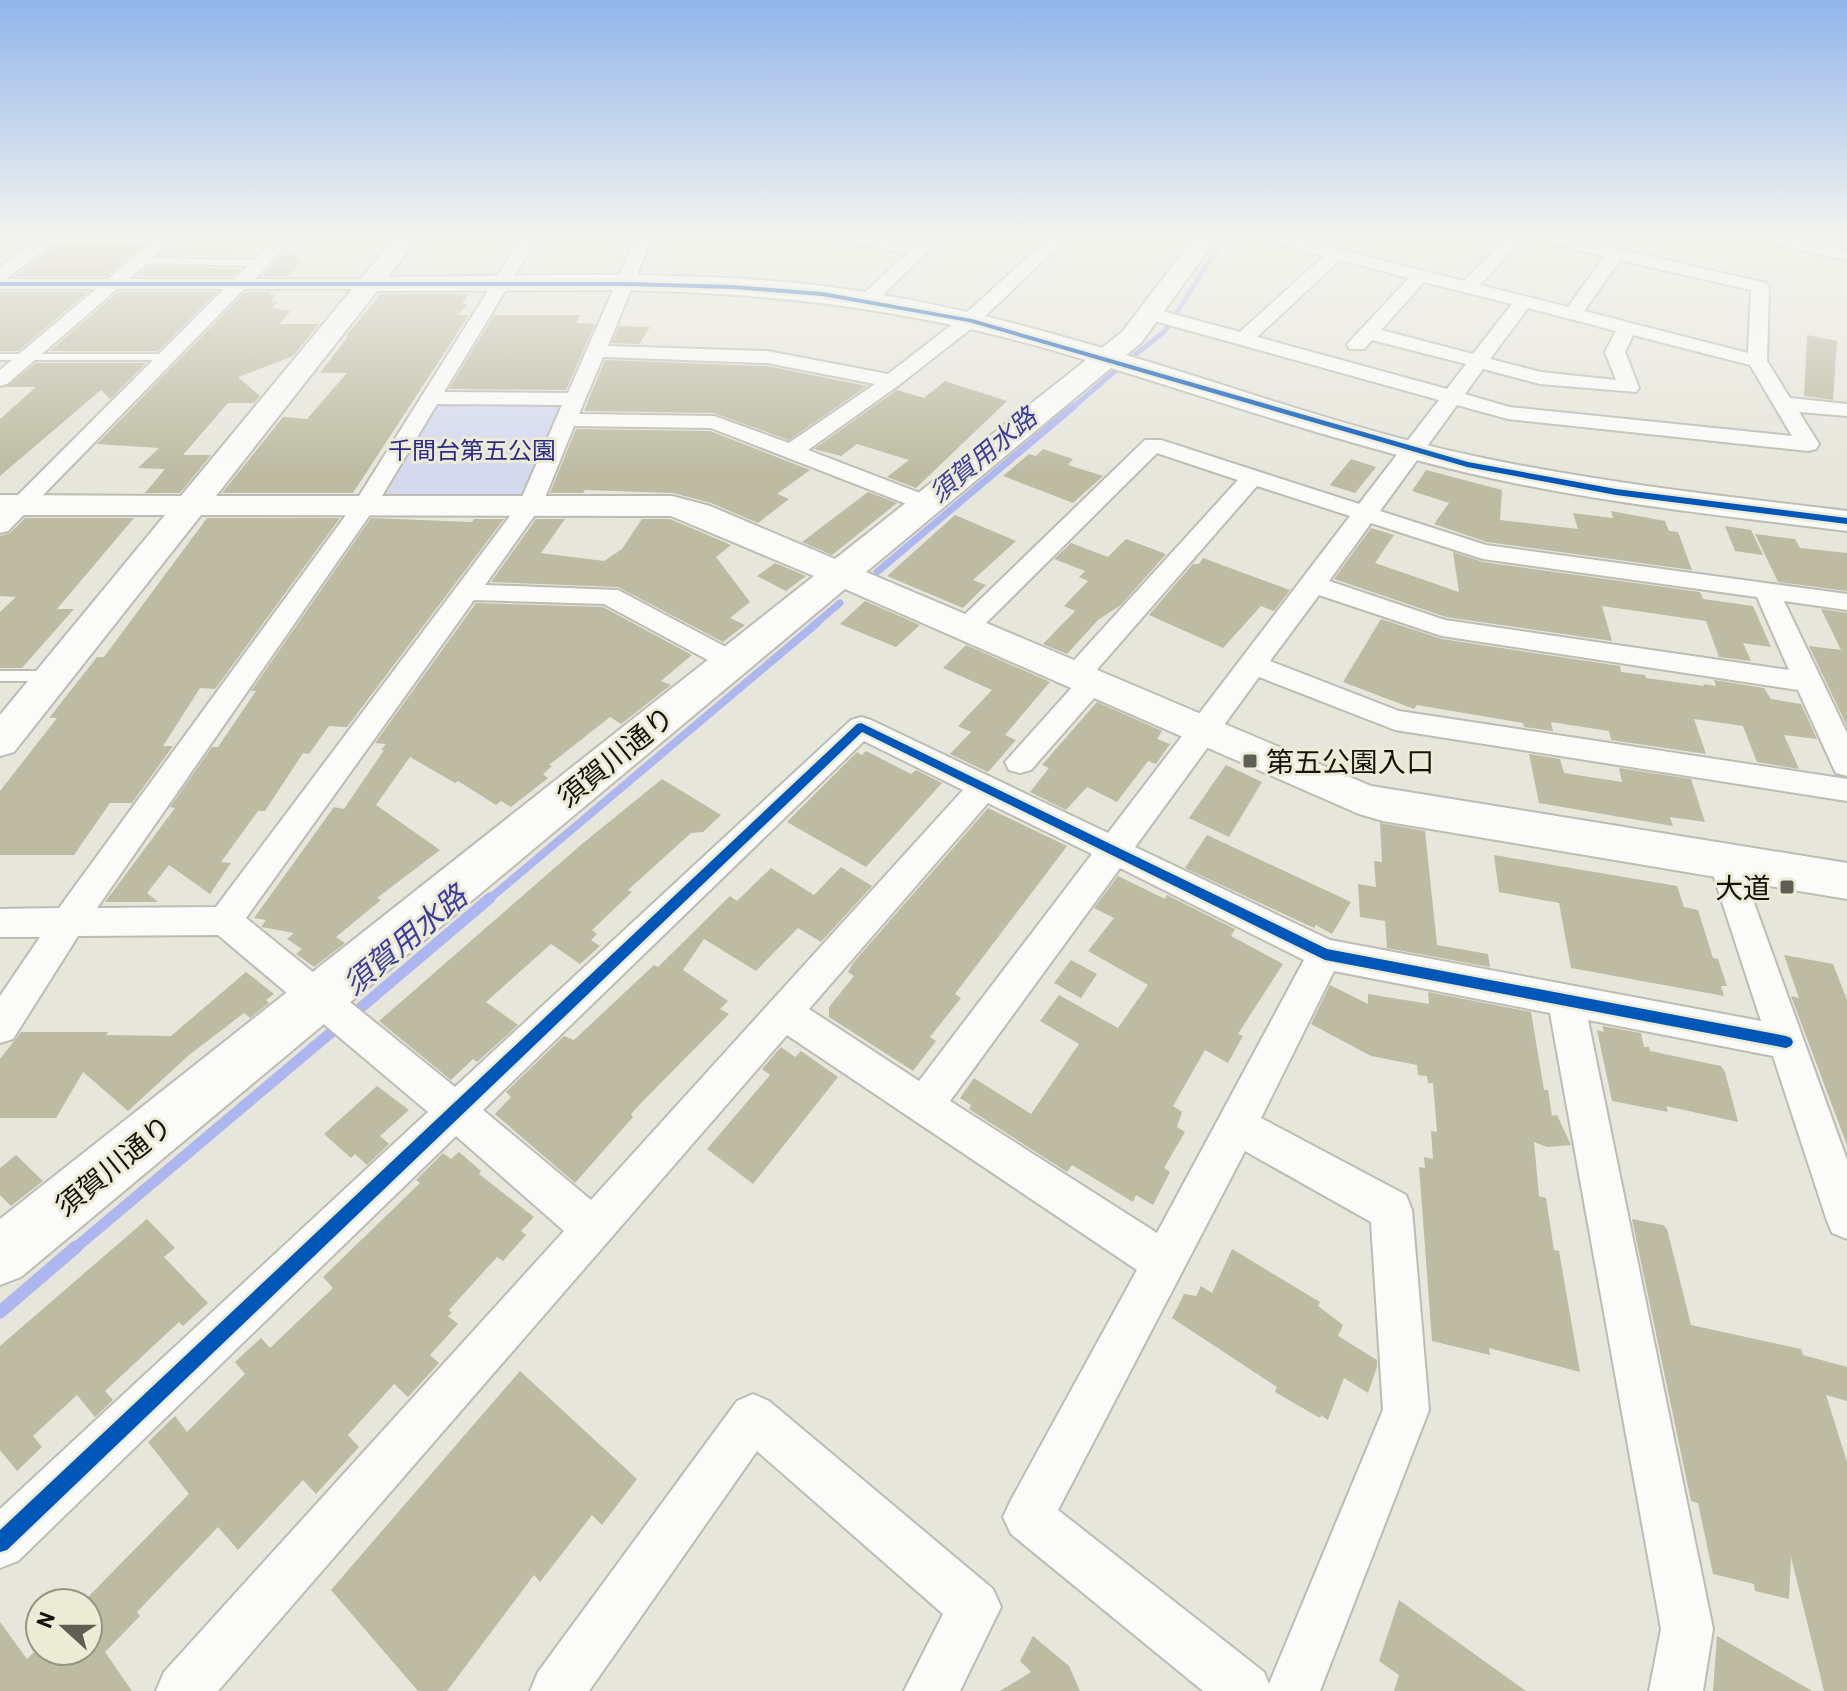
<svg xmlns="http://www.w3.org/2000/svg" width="1847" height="1691" font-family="Barlow,'Noto Sans JP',sans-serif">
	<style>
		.green { fill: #d5d9ee }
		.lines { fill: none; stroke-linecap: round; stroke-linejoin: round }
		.stream-far4 { stroke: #aeb6ef; stroke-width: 5 }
		.stream-far3 { stroke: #aeb6ef; stroke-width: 7 }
		.stream-far2 { stroke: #aeb6ef; stroke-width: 8 }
		.stream-far1 { stroke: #aeb6ef; stroke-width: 11 }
		.stream { stroke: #aeb6ef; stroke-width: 13 }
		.building { fill: #bdbba2 }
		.lane-casing { stroke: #bdbcb3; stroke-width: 4 }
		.street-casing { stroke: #bdbcb3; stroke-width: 4 }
		.secondary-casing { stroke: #bdbcb3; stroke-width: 4 }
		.lane { fill: #fbfbfa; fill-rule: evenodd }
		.street { fill: #fbfbfa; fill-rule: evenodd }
		.secondary { fill: #fbfbfa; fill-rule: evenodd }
		.cycleway-casing { stroke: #ecebd6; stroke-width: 5 }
		.cycleway { fill: #0057b8; fill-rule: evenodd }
		.poi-dot { fill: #5e5e54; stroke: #ecebd6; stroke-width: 3 }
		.labels { text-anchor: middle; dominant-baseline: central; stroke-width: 6; stroke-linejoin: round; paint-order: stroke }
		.far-park-label { font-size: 24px; fill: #2e2a8b; stroke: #ecebd6 }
		.far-water-label { font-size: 26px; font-style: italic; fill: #3d3d9f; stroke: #ecebd6 }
		.street-label { font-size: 28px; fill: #14140c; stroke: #ecebd6 }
		.poi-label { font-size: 28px; fill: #14140c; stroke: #ecebd6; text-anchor: start }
		.water-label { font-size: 30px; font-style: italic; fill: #3d3d9f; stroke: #ecebd6 }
	</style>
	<rect width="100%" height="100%" fill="#e7e6db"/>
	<path class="green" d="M437,401H566L522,498H378Z"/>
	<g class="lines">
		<path class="stream-far4" d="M1131,358L1165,331L1226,235
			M1072,408L1115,371"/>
		<path class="stream-far3" d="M877,572L1074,406
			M814,625L840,603"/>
		<path class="stream-far2" d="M488,900L817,623"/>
		<path class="stream-far1" d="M351,1016L490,898
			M74,1249L340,1025"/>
		<path class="stream" d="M0,1312L76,1247"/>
	</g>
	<path class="building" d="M55,245L143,246L107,276H15Z
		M169,247L230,248L223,254L255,255H160Z
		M282,255H301L296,260H303L287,276H262Z
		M148,266L241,269L234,276H137Z
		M0,292H88L18,351H0Z
		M118,292H217L158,351H50Z
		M245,292H271L268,295H276L270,302H278L272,308L291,311L279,324H319L293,356L238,377L260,396L254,403H228L183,455H211L180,493H145L165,469L138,468L159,448L97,444Z
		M381,294H469L462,304H468L458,315H469L353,493H222L283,417L307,419L347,373H320L349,335L345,337Z
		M494,315H581L576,323L595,324L566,390L449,389Z
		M619,326L650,327L639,344L612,343Z
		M1807,335L1837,341L1833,400L1804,396Z
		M605,360L767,366L867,386L789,440L714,413L584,411Z
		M36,363H146L110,399L101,390L0,476V419L36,387H6Z
		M945,381L1007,401L916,488L887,477L909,460L857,444L841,456L814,449L897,390L924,398Z
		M576,429L710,431L810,470L777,494L789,499L758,523L711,503L673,493L585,490L583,493H550Z
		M1043,449L1073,459L1068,465L1103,476L1073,503L1003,476L1029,454L1036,456Z
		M1351,459L1376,467L1355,493L1330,485Z
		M1426,470L1502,490L1500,520L1578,529L1573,513L1613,518L1611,511L1665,521L1669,531L1678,532L1692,570L1487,542L1434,524L1449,503L1412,491Z
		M868,492L897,503L832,555L802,542Z
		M955,515L1016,541L973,580L986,585L963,608L887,576Z
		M25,518H134L57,609H74L22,668H0V612L16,597L0,596V536L10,533Z
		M207,518H340L215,689L200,688L163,746H173L132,803H110L74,855H0V791L57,718H49L97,657H104Z
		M371,518L472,522L474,519H504L347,727L329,726L309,754L303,753L265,811H258L221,862L231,863L210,894L169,865L147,893L158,902H105L175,808L170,807L212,747H218L256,691H251Z
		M536,519H565L541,553L604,561L622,549L642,519H670L731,545L716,557L750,602L730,618L745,625L723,642L618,587L491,582Z
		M1725,526L1751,530L1763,555L1735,551Z
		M1371,528L1394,535L1375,563L1459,592L1453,552L1483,562L1700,592L1703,599L1753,606L1771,647L1743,643L1751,661L1719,657L1706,621L1602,606L1612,641L1446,617L1334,579Z
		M1755,534L1795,539L1800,548L1847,553V591L1778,582Z
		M1126,539L1166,554L1121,605L1098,620L1067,654L1043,644L1075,611L1064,606L1088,581L1079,577L1085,571L1054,559L1071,543L1108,557Z
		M1203,558L1290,590L1274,611L1261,606L1223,648L1149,615L1193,564H1199Z
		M775,563L806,576L786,591L757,576Z
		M865,601L920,625L896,647L840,624Z
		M476,603L603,607L692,655L661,681L671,685L621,724L610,717L549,765L552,766L543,774L548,778L511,807L501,801L496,805L458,781L455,783L410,757L376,805L440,850L377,898L381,900L336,937L345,943L314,967L296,954L302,949L287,939L294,933L261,927L266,920L254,918L334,807L344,809L384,750H381L386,744L375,743Z
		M1821,609L1847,613V726L1809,646L1841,650Z
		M1381,619L1442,639L1620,666L1621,672L1645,675L1646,678L1704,686L1703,684L1716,686L1714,680L1764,688L1771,699L1801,704L1817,739L1784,735L1799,769L1757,762L1743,726L1694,719L1706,754L1611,740L1609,731L1551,722L1553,731L1524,727L1523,723L1417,705L1414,709L1343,682Z
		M966,645L1050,682L1005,735L1016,740L988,772L950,754L971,732L958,726L992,690L943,668Z
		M1097,702L1162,731L1157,739L1170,744L1156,764L1148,761L1117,802L1087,787L1066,810L1030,792L1049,768L1042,765Z
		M866,751L911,774L916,770L942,783L866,867L787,822L857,752L862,755Z
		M1529,754L1560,759L1564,773L1622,782L1619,768L1691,779L1705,822L1670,817L1673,826L1539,803Z
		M1226,765L1262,782L1229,837L1189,818Z
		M662,779L721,815L703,832L691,833L628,890L632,892L592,930L597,934L591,940L600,946L580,964L551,944L486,1002L518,1025L477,1062L473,1059L451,1080L379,1021L582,844Z
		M988,808L1067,846L955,994L961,998L930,1037L936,1041L913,1071L829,1017V1007L854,976L848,972L853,963Z
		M1380,823L1425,831L1437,945L1488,954L1490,967L1387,948L1385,921L1360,917L1358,884L1376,887L1374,861L1382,862Z
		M1207,835L1351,902L1332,934L1316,925L1314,928L1185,868Z
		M1494,855L1677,886L1684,907L1698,910L1713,958L1718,959L1727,986H1721L1724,996L1571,968L1559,903L1499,892Z
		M841,867L872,886L821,942L798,928L756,971L704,939L683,970L728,1001L720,1009L729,1014L644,1100L631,1114L633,1117L575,1183L495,1114L511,1097L506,1092L564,1036L574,1040L654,965L658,967L730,896L737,901L771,868L814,895Z
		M1118,876L1165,899L1167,895L1235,929L1231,936L1283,964L1238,1034L1243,1036L1228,1063L1205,1050L1173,1106L1182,1112L1177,1127L1185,1132L1164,1168L1170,1172L1153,1205L1136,1195L1133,1202L1072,1165L1067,1172L969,1109L971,1105L960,1098L974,1078L1031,1114L1079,1044L1040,1021L1059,995L1118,1028L1148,985L1088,951L1114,918L1094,908Z
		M1784,955L1833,964L1847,1000V1145L1791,996L1799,998Z
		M1071,960L1097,974L1081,998L1054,983Z
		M246,972L274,994L266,1000L269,1003L250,1018L244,1013L189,1055L128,1111L83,1072L56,1118H0V1059L21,1032H108L106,1035L171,1036Z
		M1330,985L1368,1004V994L1429,1004L1428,992L1531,1012L1544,1090H1548L1552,1116L1557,1115L1571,1145L1547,1147L1534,1142L1539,1196L1546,1198L1554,1250L1559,1251L1580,1372L1489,1348L1490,1355L1432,1341L1419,1167L1425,1168L1424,1157L1433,1159L1431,1131L1437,1132L1433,1083H1428L1427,1076L1418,1075L1417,1065L1371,1056L1311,1024Z
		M1602,1026L1641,1033L1644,1047H1649L1650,1051L1721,1066L1725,1072L1738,1122L1666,1106L1668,1112L1612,1101L1597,1030L1604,1032Z
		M781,1047L795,1057L801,1051L838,1077L753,1184L707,1149L770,1075L762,1069Z
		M377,1086L409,1110L380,1136L389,1144L367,1165L355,1154L351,1158L324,1134Z
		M459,1152L481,1171L479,1174L534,1217L521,1231L526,1235L503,1261L497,1257L449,1310L452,1313L448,1316L458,1324L430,1355L439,1363L408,1397L394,1384L348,1435L359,1447L316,1494L303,1480L238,1550L218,1527L137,1612L140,1616L105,1652L132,1691H0V1622L27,1659L35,1651H88V1597L189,1494L148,1442L175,1416L187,1432L245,1374L235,1362L261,1338L270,1348L333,1288L323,1277L420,1183L416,1180L443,1153L451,1159Z
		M16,1155L43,1181L11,1206L0,1195V1168Z
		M147,1219L175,1248L164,1257L208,1303L183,1326L179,1322L105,1391L113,1400L95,1417L77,1395L33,1436L42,1447L17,1471L0,1450V1346Z
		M1632,1219L1663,1225L1667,1229L1691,1325L1801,1349L1803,1355L1847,1367V1401L1826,1395L1847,1462V1691H1824L1791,1557L1789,1599L1755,1591L1754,1584L1713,1574L1698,1503L1691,1501Z
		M1232,1249L1320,1302L1318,1306L1343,1325L1338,1336L1377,1360V1367L1368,1393L1344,1378L1328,1420L1321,1415L1320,1418L1275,1392L1277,1387L1172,1318L1184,1294L1196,1296L1201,1286L1212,1293Z
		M520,1371L637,1479L602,1525L592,1515L540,1582L534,1575L447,1691H418L331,1590Z
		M1399,1600L1526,1691H1394L1399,1675L1379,1661Z
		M1033,1636L1069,1666L1080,1691H1000L1031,1672L1020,1661Z
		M1717,1636L1812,1691H1713Z"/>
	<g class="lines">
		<g class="lane-casing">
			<path id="lane" d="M45,238L163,239L167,241L163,243L48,242Z
				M140,258L261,260L265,263L261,266L137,263L136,261Z
				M0,354H167L172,357L167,360H0Z
				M0,671H52L59,676L52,681H0Z"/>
		</g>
		<g class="street-casing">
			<path id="street" d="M44,235H63L6,279H108L160,235H178L129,279H235L279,235H296L255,279H369L378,284L369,289H244L8,531L0,533V513L224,289H117L7,384L0,386V370L96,289H0V267Z
				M523,235H539L444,392L568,393L637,235H653L608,346L767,351L888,374L963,316L1052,235H1070L977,324L899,385L808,450L933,498L937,503L933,508H917L711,428L574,426L542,505L485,585L618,590L741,655L745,661L741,667L731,670L721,667L604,604L474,600L246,918L455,1087L851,720L861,717L871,720L1108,833L1350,516L1257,486L1094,673L1102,675L1106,682L1102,689L1031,770L1020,773L1009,770L1005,762L1075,684L1067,682L1063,675L1067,668L1238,480L1157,453L975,634L966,636L957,634L953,628L957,622L1145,440H1161L1359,504L1439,400L1144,318L1142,314L1151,308L1240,332L1324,256L1256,238L1254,235H1282L1464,281L1509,235H1526L1480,285L1568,307L1605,256L1529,238L1527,235H1557L1766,283L1769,287L1767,361L1790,398L1847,404V416L1799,412L1819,444L1816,449L1808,451L1508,419L1457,405L1380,511L1486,545L1847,594V610L1784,601L1847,733V776L1836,773L1832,765L1798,690L1442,636L1319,595L1270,661L1399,711L1847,779V801L1395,730L1259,677L1135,847L1330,940L1761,1021L1709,862L1714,853L1725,849L1736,853L1847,1160V1239L1832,1233L1826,1218L1773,1056L1588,1020L1713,1629L1703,1691H1649L1661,1629L1550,1013L1334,971L1261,1118L1406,1195L1412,1210L1429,1410L1320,1691H1203L1011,1534L1003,1517L1011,1500L1137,1270L787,1035L218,1691H156L164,1672L564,1231L456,1136L18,1561L0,1568V1509L428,1112L218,935L78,936L13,1039L0,1043V996L40,937H0V909L59,908L354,504ZM1340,260L1409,278L1350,341L1347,345L1350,349H1364L1372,340L1466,364L1447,389L1257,337ZM1620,260L1751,290L1748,353L1584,311ZM1424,282L1512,304L1473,354L1381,330ZM1528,308L1616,331L1605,352L1616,380L1541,372L1490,359ZM1633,335L1750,365L1792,436L1509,407L1465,394L1483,369L1540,384L1636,392L1639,388L1625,352ZM603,357L767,363L875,384L789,443L714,416L579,414ZM437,404L562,405L519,504L216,907L97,908L376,506ZM1371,523L1483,559L1757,597L1789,670L1445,620L1329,581ZM864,741L963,790L591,1200L483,1110ZM988,803L1092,854L919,1081L809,1009ZM1120,868L1304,960L1157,1233L950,1101ZM1245,1151L1371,1222L1383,1410L1269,1684L1264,1672L1058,1510Z
				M828,235H864L917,245L927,235H945L873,304H861L858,300L861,296L908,253L836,240Z
				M1744,235H1776L1847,250V260L1752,240Z
				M753,1394L769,1401L993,1589L1001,1607L960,1691H904L943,1614L757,1451L589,1691H530L538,1672L737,1401Z"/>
		</g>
		<g class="secondary-casing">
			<path id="secondary" d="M397,235H420L388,277C527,276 667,270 806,284C906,295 1005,319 1102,348L1123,331L1196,235H1219L1141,343L1126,355C1240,389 1353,430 1469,455C1594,482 1721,496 1847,511V531C1719,515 1590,502 1464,472C1345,444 1228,404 1111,368L866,572L1371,786L1847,863V899L1383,821L1359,814L845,589L21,1277L0,1285V1219L814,576L671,516L201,515L14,752L0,756V715L165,515H0V495L181,496ZM619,290C786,293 926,311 1086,360L835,559L710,506L672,496H216L377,291Z"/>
		</g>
		<use href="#lane" class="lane"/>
		<use href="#street" class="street"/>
		<use href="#secondary" class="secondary"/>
		<g class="cycleway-casing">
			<path id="cycleway" d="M0,282H626L733,285L822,292L972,319L1468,462L1616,489L1847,518V524L1616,495L1467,467L969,322L822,296L733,289L626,286H0Z
				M861,723L1327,949L1786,1036L1791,1038L1793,1042L1791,1046L1786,1048L1325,960L862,732L7,1550L0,1552V1530L857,724Z"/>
		</g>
		<use href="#cycleway" class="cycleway"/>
	</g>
	<linearGradient id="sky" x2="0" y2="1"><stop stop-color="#91b5eb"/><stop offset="0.5" stop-color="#f4f4ef"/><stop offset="1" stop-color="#f4f4ef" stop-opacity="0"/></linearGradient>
	<rect width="1847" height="472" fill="url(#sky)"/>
	<g class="poi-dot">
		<rect x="1242" y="753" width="16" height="16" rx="4"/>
		<rect x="1779" y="879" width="16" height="16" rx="4"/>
	</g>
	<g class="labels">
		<g class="far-park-label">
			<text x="472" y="449">千間台第五公園</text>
		</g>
		<g class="far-water-label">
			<text transform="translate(982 454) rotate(-40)">須賀用水路</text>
		</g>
		<g class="street-label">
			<text transform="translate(615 756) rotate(-39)">須賀川通り</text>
			<text transform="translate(113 1165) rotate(-39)">須賀川通り</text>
		</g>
		<g class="poi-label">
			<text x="1266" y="761">第五公園入口</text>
			<text x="1771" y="887" text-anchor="end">大道</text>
		</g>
		<g class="water-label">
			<text transform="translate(404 939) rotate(-40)">須賀用水路</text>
		</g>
	</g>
	<g transform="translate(64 1627) rotate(291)"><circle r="38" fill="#ecebd6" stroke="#969585" stroke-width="2"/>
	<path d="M0-6L14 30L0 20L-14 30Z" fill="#5e5e54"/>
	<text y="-12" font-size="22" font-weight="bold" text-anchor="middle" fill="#14140c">N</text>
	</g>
</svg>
